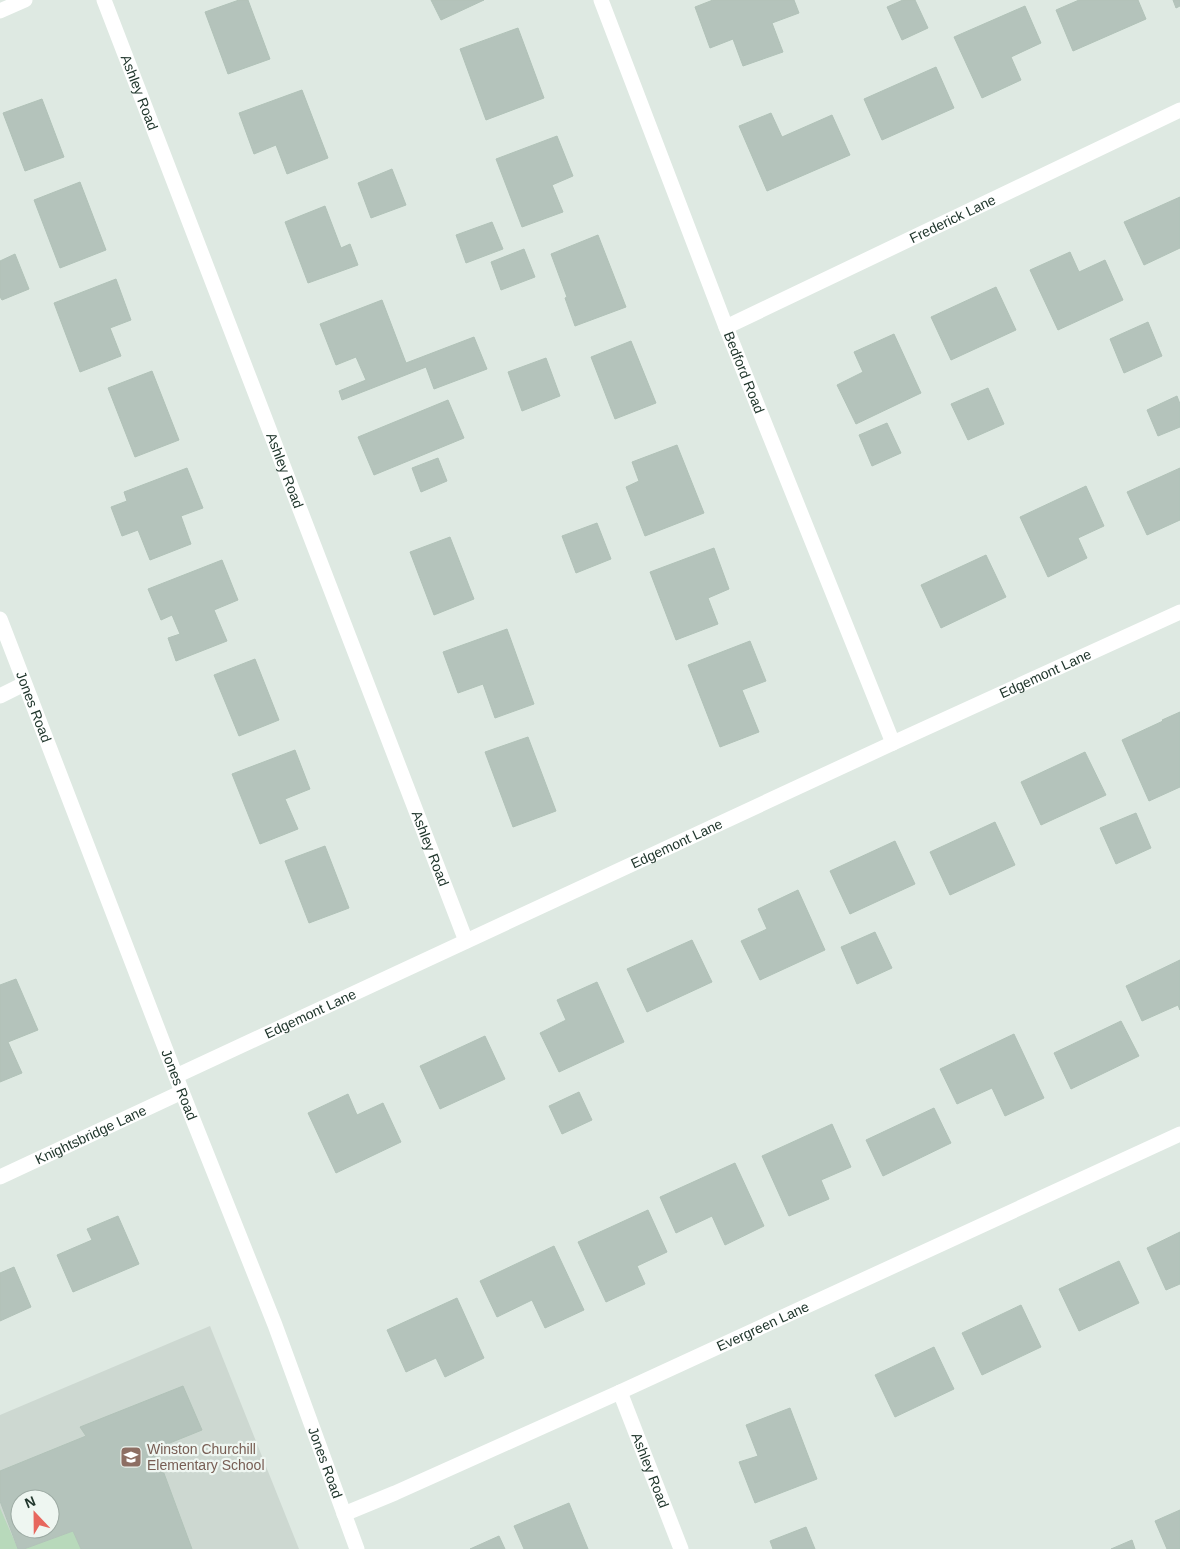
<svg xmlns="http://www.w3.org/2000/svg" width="1180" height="1549" font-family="Arial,sans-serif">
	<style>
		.built { fill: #cdd8d1; fill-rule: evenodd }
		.green { fill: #b8d9bb }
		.building { fill: #b4c3bb; stroke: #b1c2b8; fill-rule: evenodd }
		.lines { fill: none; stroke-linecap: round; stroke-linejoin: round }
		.minor { stroke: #fff; stroke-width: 15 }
		.labels { text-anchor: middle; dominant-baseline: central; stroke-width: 4.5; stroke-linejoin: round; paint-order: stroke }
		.street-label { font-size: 14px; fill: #21372d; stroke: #eef6f1 }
		.education-label { font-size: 14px; fill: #785e54; stroke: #eef6f1; text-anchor: start }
	</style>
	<rect width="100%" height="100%" fill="#dee9e2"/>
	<path class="built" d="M210,1326L299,1549H0V1415ZM20,1499H50V1529H20Z"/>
	<path class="green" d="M0,1508L18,1549H0Z
		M73,1531L81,1549H24Z"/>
	<path class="building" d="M239,0H248L270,59L228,74L205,12Z
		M431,0H484L441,20Z
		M713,0H794L799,13L772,23L783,52L743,66L733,39L710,48L695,7Z
		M903,0H915L928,28L902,40L887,7Z
		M1079,0H1138L1146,19L1073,51L1056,10Z
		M1173,0H1180V6L1176,8Z
		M1025,6L1041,43L1011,57L1021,80L982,98L954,37Z
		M518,28L544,98L486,120L460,49Z
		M936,67L954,108L882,140L864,99Z
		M302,90L328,158L287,174L276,145L254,154L239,113Z
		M42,99L64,157L25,171L3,113Z
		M771,113L782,137L832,115L850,155L767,191L739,126Z
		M557,136L573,176L552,185L563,212L522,227L496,159Z
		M392,169L406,205L371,218L358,183Z
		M80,182L106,250L60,268L34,200Z
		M1180,197V248L1144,265L1124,222Z
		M325,206L341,248L350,244L358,265L308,283L285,222Z
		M492,222L503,249L466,263L456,235Z
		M598,235L626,307L575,326L565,298L567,297L551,254Z
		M524,249L535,277L501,290L491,262Z
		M1070,252L1079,272L1105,260L1123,300L1058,330L1030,270Z
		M15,254L29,289L2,300L0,297V261Z
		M116,279L131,320L110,328L121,356L80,372L54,303Z
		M996,287L1016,330L951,360L931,317Z
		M382,300L406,363L474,337L487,369L434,389L426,367L342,400L339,391L366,380L356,357L336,365L320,324Z
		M1148,322L1162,356L1124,373L1110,339Z
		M894,334L921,393L856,424L837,385L863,372L854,352Z
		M631,341L656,403L615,419L591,357Z
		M546,358L560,396L522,411L508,372Z
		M152,371L179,440L135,457L108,388Z
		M988,388L1004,424L968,440L951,404Z
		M1177,396L1180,404V427L1158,436L1147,410Z
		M448,400L464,438L374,475L358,437Z
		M887,423L901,453L872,466L859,435Z
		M677,445L704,513L645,536L626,487L639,481L632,462Z
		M438,458L447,481L421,492L412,468Z
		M187,468L203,508L181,516L191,544L150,560L138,530L122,536L111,507L127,501L124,492Z
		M1180,468V520L1147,535L1127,492Z
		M1086,486L1104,526L1078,538L1087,558L1048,577L1020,517Z
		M597,523L611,559L576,573L562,536Z
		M450,537L474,599L434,615L410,552Z
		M714,548L729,589L708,598L718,624L676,640L650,572Z
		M986,555L1006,597L941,628L921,585Z
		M222,560L238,600L214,610L227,641L176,661L168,638L180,634L172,615L161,620L148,589Z
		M507,629L534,704L495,718L483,684L458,693L443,652Z
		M750,641L766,681L742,690L759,732L720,747L688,665Z
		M255,659L279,720L239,736L214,675Z
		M1180,712V787L1149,801L1122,740L1163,721L1162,720Z
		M528,737L556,811L513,827L485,752Z
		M295,750L310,789L285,799L298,829L260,844L232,774Z
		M1085,752L1106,795L1041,825L1021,782Z
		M1136,813L1151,848L1116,864L1100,828Z
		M995,822L1015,865L950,895L930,852Z
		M895,841L915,884L850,914L830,871Z
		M325,846L349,908L309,923L285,861Z
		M798,890L825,950L760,980L741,941L767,929L758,909Z
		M875,932L892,968L857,984L841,947Z
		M692,940L712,982L647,1012L627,969Z
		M1180,960V1010L1178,1005L1142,1021L1126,986Z
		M16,979L38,1030L8,1042L22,1073L0,1082V985Z
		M597,982L624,1042L559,1072L540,1033L566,1020L557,1000Z
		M1121,1021L1139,1056L1071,1089L1054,1053Z
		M1014,1034L1044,1098L1005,1116L992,1088L957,1104L940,1069Z
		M485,1036L505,1079L440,1109L420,1066Z
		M579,1092L592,1120L562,1134L549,1106Z
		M348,1094L357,1115L383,1103L401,1142L336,1173L308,1113Z
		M934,1108L951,1143L883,1176L866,1140Z
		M832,1124L851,1167L821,1180L829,1199L789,1216L762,1156Z
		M735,1163L764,1226L725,1245L712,1216L676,1233L660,1197Z
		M648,1210L667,1252L637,1266L645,1284L606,1302L578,1242Z
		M118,1216L139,1264L73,1292L57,1255L92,1240L87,1229Z
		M1180,1232V1284L1166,1290L1147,1248Z
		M554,1246L584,1310L545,1328L532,1300L497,1317L480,1281Z
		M1119,1261L1139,1303L1079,1331L1059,1289Z
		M14,1267L31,1307L0,1321V1273Z
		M457,1298L484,1358L445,1377L436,1358L406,1372L387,1330Z
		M1021,1305L1041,1347L982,1375L962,1333Z
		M934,1347L954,1389L895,1417L875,1375Z
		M183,1386L202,1430L155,1449L192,1549H81L73,1531L24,1549H18L0,1501V1471L86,1436L80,1427ZM20,1499H50V1529H20Z
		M790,1408L817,1479L755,1503L739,1462L758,1456L746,1425Z
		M569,1503L588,1549H524L514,1526Z
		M1180,1510V1549H1167L1155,1521Z
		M806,1527L815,1549H773L770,1541Z
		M499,1536L505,1549H470Z
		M1132,1540L1135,1549H1111Z"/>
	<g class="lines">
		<g class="minor">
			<path id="s1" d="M104,0L466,941"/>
			<path id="s2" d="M601,0L726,327L893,743"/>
			<path d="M0,11L25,0"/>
			<path id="s3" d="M726,327L1180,110"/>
			<path id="s4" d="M0,619L182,1092L275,1325L357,1549"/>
			<path d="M0,696L24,684"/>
			<path id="s5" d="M176,1076L893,743L1180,612"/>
			<path id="s6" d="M0,1177L182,1092"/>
			<path id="s7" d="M620,1392L681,1549"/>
			<path id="s8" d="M344,1514L395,1493L620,1392L1180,1134"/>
		</g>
	</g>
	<defs>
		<g id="school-square" transform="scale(1.125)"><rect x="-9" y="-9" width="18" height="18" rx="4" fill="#8d6e63" stroke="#eef6f1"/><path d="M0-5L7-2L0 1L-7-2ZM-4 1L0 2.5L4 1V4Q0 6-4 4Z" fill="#fff"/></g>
	</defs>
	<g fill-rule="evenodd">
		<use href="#school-square" x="131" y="1457"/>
	</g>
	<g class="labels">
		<g class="street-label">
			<text stroke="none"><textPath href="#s1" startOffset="99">Ashley Road</textPath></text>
			<text stroke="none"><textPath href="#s3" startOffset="251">Frederick Lane</textPath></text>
			<text stroke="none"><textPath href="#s2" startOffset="399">Bedford Road</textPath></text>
			<text stroke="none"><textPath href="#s1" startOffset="504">Ashley Road</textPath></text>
			<text stroke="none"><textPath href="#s5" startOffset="958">Edgemont Lane</textPath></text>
			<text stroke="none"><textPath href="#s4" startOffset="94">Jones Road</textPath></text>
			<text stroke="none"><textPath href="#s5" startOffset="552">Edgemont Lane</textPath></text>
			<text stroke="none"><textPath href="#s1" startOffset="909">Ashley Road</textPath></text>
			<text stroke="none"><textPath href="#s5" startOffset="148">Edgemont Lane</textPath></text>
			<text stroke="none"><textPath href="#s4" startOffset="499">Jones Road</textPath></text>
			<text stroke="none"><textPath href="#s6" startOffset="100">Knightsbridge Lane</textPath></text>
			<text stroke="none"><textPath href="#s8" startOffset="459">Evergreen Lane</textPath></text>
			<text stroke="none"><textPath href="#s4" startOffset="904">Jones Road</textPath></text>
			<text stroke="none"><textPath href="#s7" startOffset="84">Ashley Road</textPath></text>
		</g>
		<g class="education-label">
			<text x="147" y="1449">Winston Churchill<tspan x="147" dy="16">Elementary School</tspan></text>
		</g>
	</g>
	<g transform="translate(35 1514) rotate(338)"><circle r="24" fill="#eef6f1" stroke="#9caaa3"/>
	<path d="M0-4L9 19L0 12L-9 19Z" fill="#e7675e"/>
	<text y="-8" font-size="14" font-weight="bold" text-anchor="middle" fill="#21372d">N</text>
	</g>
</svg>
